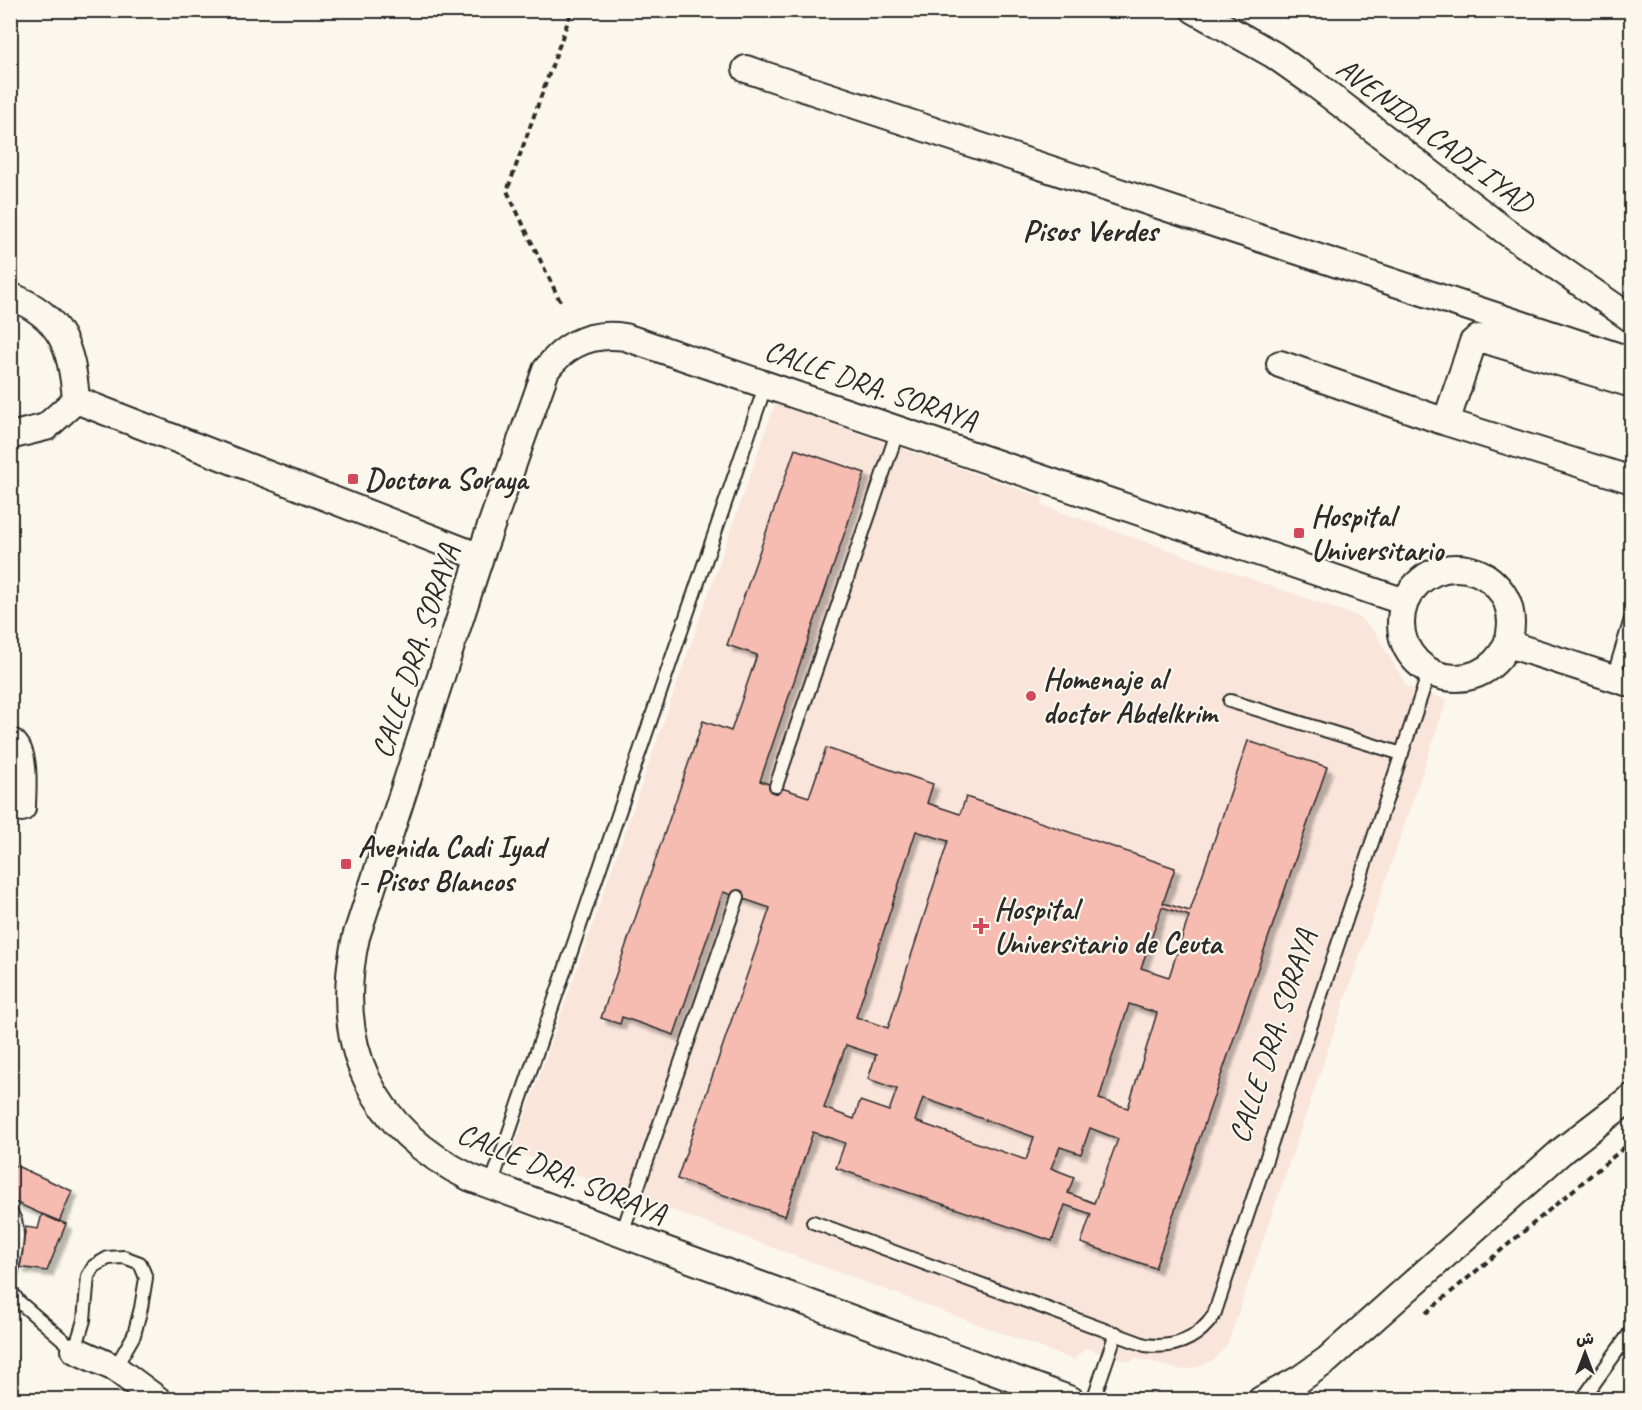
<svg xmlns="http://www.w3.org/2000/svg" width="1642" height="1410" font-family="Caveat,'Playpen Sans Arabic',sans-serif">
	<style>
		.built { fill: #fae5da }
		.building { fill: #f6bcb1; stroke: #2b2b2b; stroke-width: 1.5; fill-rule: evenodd; filter: url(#shadow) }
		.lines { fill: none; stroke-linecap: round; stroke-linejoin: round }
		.lane-casing { stroke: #2b2b2b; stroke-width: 16 }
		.street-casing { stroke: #2b2b2b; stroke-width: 30 }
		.path { stroke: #2b2b2b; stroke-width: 4; stroke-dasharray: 6 4.5; stroke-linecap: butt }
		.lane { stroke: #fbf7ec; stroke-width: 12 }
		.street { stroke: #fbf7ec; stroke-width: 26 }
		.poi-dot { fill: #d1495b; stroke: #fbf7ec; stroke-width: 2 }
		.labels { text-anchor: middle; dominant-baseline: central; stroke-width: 4.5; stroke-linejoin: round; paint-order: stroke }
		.street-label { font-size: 30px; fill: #2b2b2b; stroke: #fbf7ec }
		.poi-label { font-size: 30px; font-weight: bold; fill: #2b2b2b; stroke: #fbf7ec; text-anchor: start }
		.neighbourhood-label { font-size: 32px; font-weight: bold; fill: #2b2b2b; stroke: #fbf7ec }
	</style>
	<defs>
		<filter id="shadow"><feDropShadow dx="5.5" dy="5.5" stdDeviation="1.5" flood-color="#0004"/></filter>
	</defs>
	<rect width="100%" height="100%" fill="#fbf7ec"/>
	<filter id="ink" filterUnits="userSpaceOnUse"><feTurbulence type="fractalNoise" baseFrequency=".0167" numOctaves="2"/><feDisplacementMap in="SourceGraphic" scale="12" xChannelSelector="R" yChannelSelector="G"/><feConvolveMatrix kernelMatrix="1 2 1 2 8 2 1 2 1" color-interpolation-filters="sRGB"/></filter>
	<g filter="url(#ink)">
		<path class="built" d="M775,404L1044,498L1042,505L1359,617L1374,630L1407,687L1447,700L1228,1343L1215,1359L1199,1367L1182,1370L1135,1358L1131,1362L1085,1348L1074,1360L513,1151Z"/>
		<path class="building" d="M795,449L865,473L760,781L809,797L826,748L933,784L927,803L960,814L966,797L1175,868L1163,903L1190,911L1248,741L1327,767L1155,1268L1081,1243L1091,1214L1065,1205L1052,1241L836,1168L845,1143L813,1132L785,1216L677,1179L770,908L723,892L674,1035L622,1017L620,1024L601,1018L703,721L731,731L757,655L727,645ZM916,831L948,841L888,1028L856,1017ZM1162,907L1189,916L1169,977L1141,968ZM1129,1004L1157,1013L1128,1108L1099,1099ZM846,1045L876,1055L868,1079L897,1089L889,1111L860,1101L854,1119L824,1108ZM923,1098L1034,1137L1026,1160L915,1121ZM1090,1128L1118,1139L1094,1203L1068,1193L1074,1177L1051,1168L1060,1147L1081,1154Z
			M10,1163L72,1191L59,1222L10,1200Z
			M42,1214L66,1224L47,1271L19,1267L26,1227L38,1229Z"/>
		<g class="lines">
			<g class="lane-casing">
				<path id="lane" d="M1613,678L1631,619
					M1230,701L1402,754
					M776,786L898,430
					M491,1185L766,384
					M10,1212C24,1225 13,1263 10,1281
					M813,1222L1145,1345C1175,1349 1197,1340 1214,1315L1429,672
					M622,1233L738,897
					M10,1289L18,1301L75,1350L84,1320L88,1276L94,1266L108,1258L124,1257L140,1263L146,1278L141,1308L134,1335L115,1368
					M1093,1400L1116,1333
					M1582,1400L1632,1330"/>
			</g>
			<g class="street-casing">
				<path id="street" d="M1194,10L1274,55L1315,84L1504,230L1632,319
					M746,69L1632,361
					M10,296C62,316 72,348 76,400
					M1280,364L1446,422L1632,480
					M76,400L480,557
					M1446,422L1473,342L1479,338L1632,384
					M10,436L46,427L76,400
					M1401 623a55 55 0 1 1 110 0a55 55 0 1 1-110 0Z
					M1508,644L1632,684
					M10,741C27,749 22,791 22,808
					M75,1350L115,1368L158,1400
					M1071,1400L471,1178C371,1129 332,1045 356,937L480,557L546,370C566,343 592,332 625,337L1405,602
					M1261,1400L1300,1379L1327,1360L1563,1150L1632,1097"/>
			</g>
			<path class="path" d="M560,301L507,191L572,10
				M1426,1313L1632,1141"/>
			<use href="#lane" class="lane"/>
			<use href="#street" class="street"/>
		</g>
	</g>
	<g class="poi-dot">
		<rect x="347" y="473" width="12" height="12" rx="3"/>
		<rect x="1293" y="527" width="12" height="12" rx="3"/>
		<circle cx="1031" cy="696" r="6"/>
		<rect x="340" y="858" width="12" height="12" rx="3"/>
		<path d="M978 917h6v6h6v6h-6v6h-6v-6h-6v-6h6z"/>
	</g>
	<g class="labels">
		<g class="street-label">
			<text transform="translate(1435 135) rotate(37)">AVENIDA CADI IYAD</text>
			<text transform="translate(871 385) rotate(19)">CALLE DRA. SORAYA</text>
			<text transform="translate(415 651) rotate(-72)">CALLE DRA. SORAYA</text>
			<text transform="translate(1272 1036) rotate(-72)">CALLE DRA. SORAYA</text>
			<text transform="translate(562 1173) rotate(22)">CALLE DRA. SORAYA</text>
		</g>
		<g class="poi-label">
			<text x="365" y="479">Doctora Soraya</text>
			<text x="1311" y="516">Hospital<tspan x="1311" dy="34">Universitario</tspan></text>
			<text x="1043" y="679">Homenaje al<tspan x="1043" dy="34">doctor Abdelkrim</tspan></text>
			<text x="358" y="847">Avenida Cadi Iyad<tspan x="358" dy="34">- Pisos Blancos</tspan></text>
			<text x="994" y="909">Hospital<tspan x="994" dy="34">Universitario de Ceuta</tspan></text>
		</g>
		<g class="neighbourhood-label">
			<text x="1090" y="230">Pisos Verdes</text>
		</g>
	</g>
	<rect width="1642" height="1410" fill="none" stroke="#fbf7ec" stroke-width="36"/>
	<rect x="18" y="18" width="1606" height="1374" fill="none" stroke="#2b2b2b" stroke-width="2" filter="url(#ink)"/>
	<g transform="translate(1585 1353)" stroke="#fbf7ec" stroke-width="4.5" paint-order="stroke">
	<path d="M0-4.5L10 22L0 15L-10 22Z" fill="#2b2b2b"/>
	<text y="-9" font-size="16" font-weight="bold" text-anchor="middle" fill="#2b2b2b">ش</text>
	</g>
</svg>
